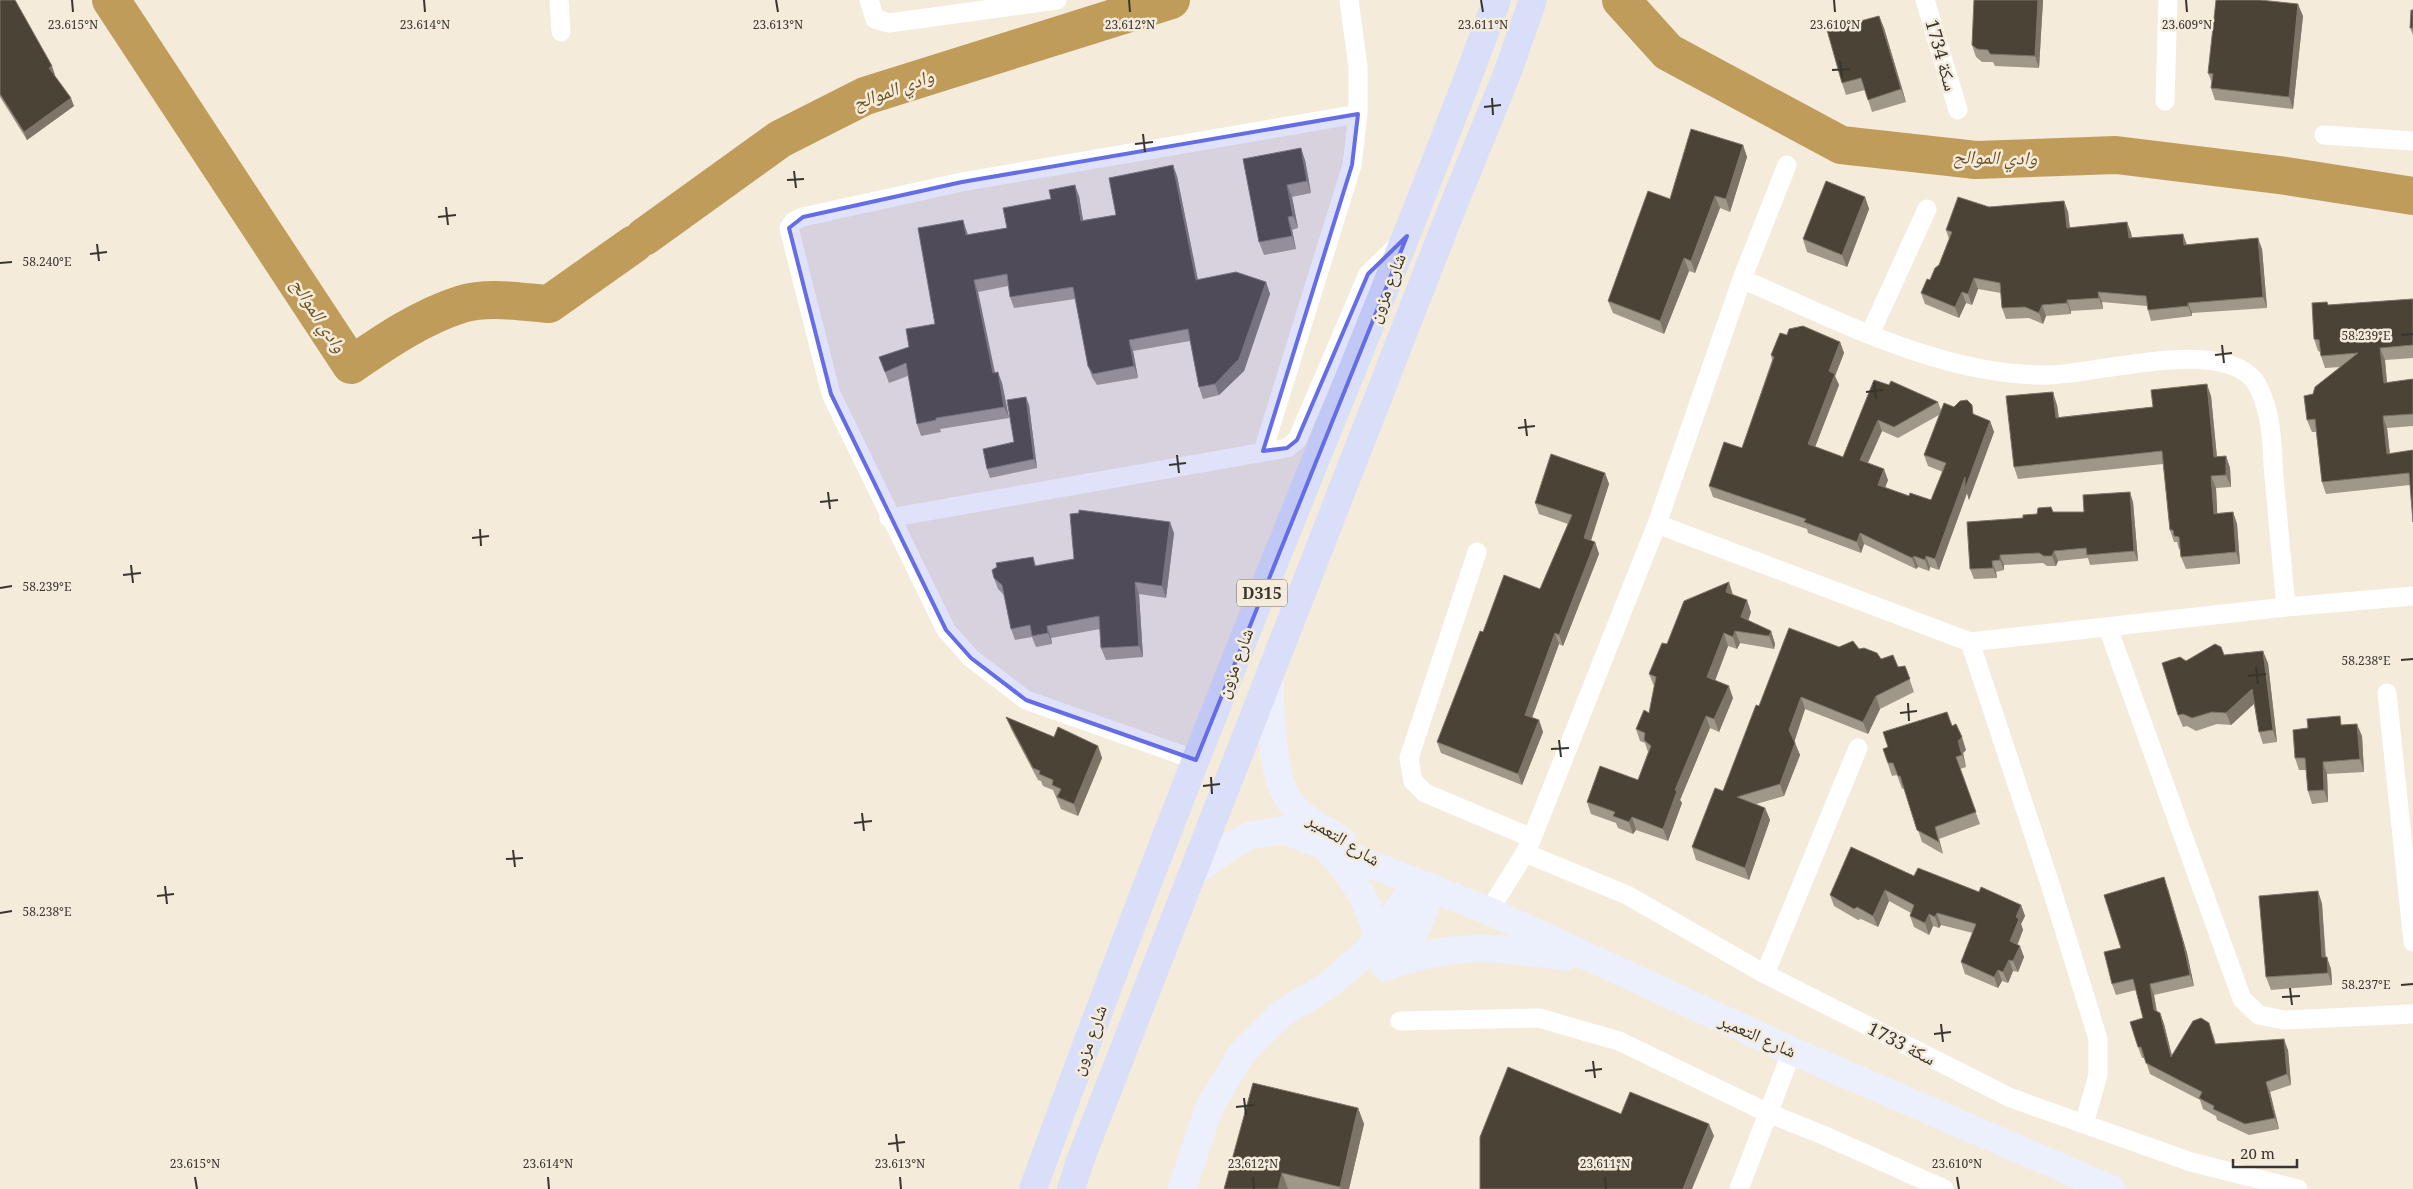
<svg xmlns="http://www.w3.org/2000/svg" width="2413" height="1189" font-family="'Noto Serif','Noto Naskh Arabic',serif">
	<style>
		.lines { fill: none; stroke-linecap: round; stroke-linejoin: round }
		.river { stroke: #c09c5b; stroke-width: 38 }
		.street { stroke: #fff; stroke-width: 19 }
		.secondary { stroke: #eceffc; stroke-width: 28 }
		.primary { stroke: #dadff9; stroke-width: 28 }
		.wall { fill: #9f9788; fill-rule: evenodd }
		.shaded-wall { fill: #7d7568 }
		.building { fill: #4a4336; stroke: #7d7568 }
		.marked { fill: #656de6; fill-opacity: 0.2; stroke: #656de6; stroke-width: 4; stroke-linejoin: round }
		.ticks { fill: none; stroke: #38352f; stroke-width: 2 }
		.labels { text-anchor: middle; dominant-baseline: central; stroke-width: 5; stroke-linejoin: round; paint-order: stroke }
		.shield { fill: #f4ebdb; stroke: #706c63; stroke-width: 1 }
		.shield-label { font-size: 16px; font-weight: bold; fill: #38352f }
		.street-label { font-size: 18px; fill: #38352f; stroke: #f4ebdb }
		.water-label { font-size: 19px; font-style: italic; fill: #6c5221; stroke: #f4ebdb }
		.ticks-label { font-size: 12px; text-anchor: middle; fill: #38352f; stroke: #f4ebdb; stroke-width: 5; stroke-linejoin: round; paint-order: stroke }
	</style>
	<rect width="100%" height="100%" fill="#f4ebdb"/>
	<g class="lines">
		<path class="river" d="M111,0L351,365C386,341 421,317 462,304C489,296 521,302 549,304L634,244
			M1621,0L1668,52L1841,145L1976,160L2116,155L2286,176L2413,196
			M644,237L780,139L865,96L1171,0"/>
		<path class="street" d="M559,0L561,32
			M869,0L875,19L889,23L1057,0
			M1925,0L1958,110
			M2165,101L2168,0
			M2324,135L2413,141
			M1742,279C1837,320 1944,377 2049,375C2099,374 2217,337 2254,380C2260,388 2266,405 2268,415C2273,435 2272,457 2274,477C2278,520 2282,564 2286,607
			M1870,334L1927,209
			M1263,451L1352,165L1358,114V67L1349,0
			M889,518L1287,448L1297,440L1368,274L1399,244
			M1657,524L1970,642L2051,887L2098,1039V1075L2084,1124
			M1477,552L1409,758L1413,781L1425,793L1532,838
			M2108,628L2242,999L2259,1015L2284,1020L2413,1014
			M1970,642L2286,607L2413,596
			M2387,693L2413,942
			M1196,760L1026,700L971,658L946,630L831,394L789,228L794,221L803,217L962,182L1358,114
			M1525,853L1627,895L1765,974L2011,1098L2191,1162L2298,1189
			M1489,911L1525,853L1532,838L1657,524L1742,279L1787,165
			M1765,974L1858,748
			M1400,1021L1539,1018L1619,1041L1768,1113L1823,1135L1944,1189
			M1739,1189L1792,1051"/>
		<path class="secondary" d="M1269,677C1272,714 1269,771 1290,802C1301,818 1325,830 1342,840
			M1327,849C1354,875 1370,904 1378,940
			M1192,874L1227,848L1251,835L1284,830L1489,911L1792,1051L2111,1189
			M1387,966C1411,945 1424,918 1430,887
			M1385,967C1452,943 1497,946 1565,957
			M1182,1189L1209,1108L1242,1053L1281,1014L1327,986L1367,952L1405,900L1430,887"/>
		<path class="primary" d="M1033,1189C1102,1000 1174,813 1249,626C1332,417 1419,211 1497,0
			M1071,1189L1080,1161L1451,211L1507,74L1533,0"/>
	</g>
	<path class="wall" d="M0,0L55,75H54L74,106L27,140L0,97Z
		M1974,0H2043L2039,68L1995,66L1993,62H1982L1976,57L1972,45Z
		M2413,10V35L2410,28Z
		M1879,16L1884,28L1906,102L1872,112L1865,90L1846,95L1842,83Z
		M2303,16L2293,109L2215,100L2211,88L2212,83L2208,73Z
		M1743,145L1747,157L1730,212L1720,208L1695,273L1689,271L1664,334L1613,313L1608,301L1670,199Z
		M1243,159L1305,160L1311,193L1292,197L1298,228L1292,230L1296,249L1264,255L1259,242Z
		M1177,176L1198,280L1266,282L1270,294L1244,371L1219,395L1203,399L1199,387L1190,341L1133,351L1138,378L1097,385L1092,377L1088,366L1075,299L1014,308L1010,297L1008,286L978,292L995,372L1002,383L1009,418L940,429L941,432L921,436L917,424L908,376L889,383L879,357L909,347L935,324L967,232L968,235L1007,228L1079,196L1083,220L1116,215Z
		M1865,197L1869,209L1847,267L1807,252L1803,239Z
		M2064,201L2068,212L2070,228L2127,222L2131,233L2132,237L2187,245L2262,249L2267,308L2192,313V316L2151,321L2148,310L2147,306L2102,302L2103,309L2071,311V314L2046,316L2043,324L2029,318L2006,319L2002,308L2001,293L1978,289L1972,305L1966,303L1959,318L1925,304L1921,293L1930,280L1939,265L1949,239L1946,230L1989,207Z
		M2413,299V358L2385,360L2387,383L2413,379V426L2387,428L2390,454L2413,450L2410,485L2326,494L2322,482L2316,432H2312L2307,420L2313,394L2341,367L2325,368L2321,356L2320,352L2318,351L2314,339L2328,305Z
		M1787,335L1840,342L1844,353L1835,376L1839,385L1815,447L1843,457L1874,380L1938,402L1941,410L1976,415L1990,421L1994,432L1969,500L1967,493L1939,570L1930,567L1929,571L1918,567L1916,569L1864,544L1861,553L1808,533L1807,529L1713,497L1709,486L1742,448L1772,360L1771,355ZM1939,415L1924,455L1928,466L1943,472L1931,500L1909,496L1885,487L1888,480L1868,463L1882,431L1898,438Z
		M2211,396L2217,457L2226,456L2230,468L2231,487L2216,488L2217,513L2233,512L2237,524L2240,564L2186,569L2181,557L2180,549H2179L2177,542H2174L2170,530L2163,464L2018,479L2014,467L2057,405L2059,417L2153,407Z
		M1029,405L1037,468L990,478L987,469L1014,442Z
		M1605,473L1609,484L1591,541L1595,542L1599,554L1563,646L1559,644L1532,718L1539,720L1543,732L1522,785L1441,753L1437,742L1540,589L1568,524L1539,514L1535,503Z
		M2133,502L2138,561L2090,565L2088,558L2058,561L2056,566H2047L2043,563L2004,565V570L1996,572L1997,578L1974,579L1970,569L2053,512H2084Z
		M1174,533L1166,598L1139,594L1143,657L1106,660L1101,648L1100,629L1051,638L1052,644L1036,647L1032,637L1015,640L1011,629L1004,595L998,589L994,578L1033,557L1036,566L1074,559Z
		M1733,595L1751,612L1748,621L1771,631L1775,644L1774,649L1740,643L1737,649L1728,646L1715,680L1733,698L1719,732L1710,728L1680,800L1682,803L1668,841L1636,830L1633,834L1618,828L1616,823L1591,814L1587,802L1638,780L1648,752L1645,743L1640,741L1636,729L1649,713L1654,687V686L1649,674L1667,644Z
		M1839,647L1859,649L1881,659L1898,667L1905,666L1914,692L1880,709L1868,734L1805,709L1794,741L1800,755L1784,796L1756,804L1765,808L1770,820L1749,880L1696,860L1692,847L1723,791L1759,706Z
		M2224,655L2268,663L2277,742L2263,744L2259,732L2254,704L2231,725L2217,724L2196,731L2187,726L2183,727L2178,715Z
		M1006,717L1054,737L1098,746L1102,758L1078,816L1061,809L1053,790L1043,786L1041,781L1038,780L1011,729Z
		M2343,725L2362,736L2364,772L2327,774L2328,802L2312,804L2308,791L2306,770H2299L2295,758Z
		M1952,726L1966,750L1963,753L1966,767L1960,769L1980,824L1939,839L1943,854L1922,842L1904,788L1902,789L1897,775L1892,776L1883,749Z
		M1914,876L1979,892L2021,905L2025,916L2021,924L2023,930L2018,944L2024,957L2018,972L2013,971L2008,983L2002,981L1998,988L1965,974L1961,962L1973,933L1941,925L1939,928L1933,926L1929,935L1914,927L1910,916L1911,913L1889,901L1878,927L1861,919L1858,920L1834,906L1830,895Z
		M2168,888L2187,953L2194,986L2154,995L2157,1011L2160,1013L2164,1024L2172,1056L2213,1034L2216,1044L2288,1050L2291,1085L2270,1092L2279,1129L2249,1135L2217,1120L2216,1116L2203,1109L2200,1100L2150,1074L2145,1058H2142L2138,1047L2143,1018L2136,990L2116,995L2112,984L2121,948Z
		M2318,891L2322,904L2326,957L2331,969L2332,985L2271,990L2266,977Z
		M1358,1108L1364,1124L1349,1189H1224Z"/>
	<path class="shaded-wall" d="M2038,0H2043L2039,68L2035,56Z
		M2298,4L2303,16L2293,109L2289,97Z
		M1879,16L1884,28L1906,102L1901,89Z
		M52,66L55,75L52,77L49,68Z
		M71,98L74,106L27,140L24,132Z
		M1743,145L1747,157L1730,212L1726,199Z
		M1301,148L1305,160L1311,193L1307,181Z
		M1173,165L1177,176L1200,291L1196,280Z
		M1075,185L1079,196L1085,232L1081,221Z
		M1287,185L1292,197L1298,228L1293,216Z
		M1715,196L1720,208L1695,273L1691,261Z
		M1865,197L1869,209L1847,267L1842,255Z
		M2064,201L2068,212L2071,239L2067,228Z
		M1288,217L1292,230L1296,249L1292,236Z
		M963,220L967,232L970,246L966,235Z
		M2127,222L2131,233L2133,248L2129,238Z
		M2183,234L2187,245H2184Z
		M2258,238L2262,249L2267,308L2263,297Z
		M1684,258L1689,271L1664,334L1660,321Z
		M1974,278L1978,289L1972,305L1968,294Z
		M974,280L978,292L997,384L993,373Z
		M1266,282L1270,294L1244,371L1219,395L1215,384Z
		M1962,292L1966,303L1959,318L1955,307Z
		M2098,292L2102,302L2103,309L2099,298Z
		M2067,300L2071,311V314L2067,303Z
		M2188,303L2192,313V316L2188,306Z
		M2042,305L2046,316L2043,324L2039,313Z
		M1129,340L1133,351L1138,378L1134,366Z
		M1840,342L1844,353L1835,376L1839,385L1812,455L1808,444L1829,371Z
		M2380,348L2385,360L2388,395L2384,383Z
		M998,372L1002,383L1009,418L1004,407Z
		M2207,384L2211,396L2218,469L2214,457Z
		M2053,392L2057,405L2060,430L2056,418Z
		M1026,397L1029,405L1037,468L1034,459Z
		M2383,416L2387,428L2391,466L2387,454Z
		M1878,420L1882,431L1864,471L1860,460Z
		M1990,421L1994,432L1969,500L1967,493L1939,570L1935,559L1965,477Z
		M2226,456L2230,468L2231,487L2226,475Z
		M1884,469L1888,480L1882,496L1878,485Z
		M1605,473L1609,484L1588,549L1584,538Z
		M2211,476L2216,488L2218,526L2214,514Z
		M2130,492L2133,502L2138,561L2134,551Z
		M2233,512L2237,524L2240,564L2236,552Z
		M1170,522L1174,533L1166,598L1162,586Z
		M1860,533L1864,544L1861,553L1857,542Z
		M1595,542L1599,554L1563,646L1559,635Z
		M2054,551L2058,561L2056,566L2052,556Z
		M2000,555L2004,565V570L2000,560Z
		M1914,556L1918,567L1916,569L1912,558Z
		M1926,556L1930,567L1929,571L1925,560Z
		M1992,561L1996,572L1997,578L1993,568Z
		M1135,582L1139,594L1143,657L1139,646Z
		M1729,582L1733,595L1726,592Z
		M1747,600L1751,612L1745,630L1741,617Z
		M1047,626L1051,638L1052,644L1048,633Z
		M1735,631L1740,643L1737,649L1733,637Z
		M1771,631L1775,644L1774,649L1769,636Z
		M1555,633L1559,644L1529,726L1525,715Z
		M1724,633L1728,646L1712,689L1707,677Z
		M2263,651L2268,663L2277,742L2273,730Z
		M1729,686L1733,698L1719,732L1714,719Z
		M2252,689L2256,702L2231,725L2226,713Z
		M1876,696L1880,709L1868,734L1863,722Z
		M1801,697L1805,709L1794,743L1789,730Z
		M1706,716L1710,728L1680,800L1682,803L1668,841L1663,829L1675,790Z
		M1539,720L1543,732L1522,785L1518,774Z
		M2357,724L2362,736L2364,772L2360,759Z
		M1962,737L1966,750L1963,753L1966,767L1958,741Z
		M1795,743L1800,755L1784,796L1780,784Z
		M1098,746L1102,758L1078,816L1074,804Z
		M2323,762L2327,774L2328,802L2324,790Z
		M1765,808L1770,820L1749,880L1745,868Z
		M1632,817L1636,830L1633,834L1629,822Z
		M1935,827L1939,839L1943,854L1939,842Z
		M2164,877L2187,953L2194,986L2190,975Z
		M1885,890L1889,901L1878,927L1873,916Z
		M2318,891L2322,904L2326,969L2322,957Z
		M2021,905L2025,916L2021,924L2023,930L2014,952L2010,941L2016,917Z
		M1937,913L1941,925L1939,928L1935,917Z
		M1929,914L1933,926L1929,935L1925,923Z
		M2020,946L2024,957L2018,972L2013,961Z
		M2327,957L2331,969L2332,985L2328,973Z
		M2009,960L2013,971L2008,983L2003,972Z
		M1998,970L2002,981L1998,988L1994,977Z
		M2150,984L2154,995L2158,1021L2154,1010Z
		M2160,1013L2164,1024L2175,1068L2171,1057Z
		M2284,1039L2288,1050L2291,1085L2287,1074Z
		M2266,1082L2270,1092L2279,1129L2275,1118Z
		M1358,1108L1364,1124L1349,1189H1341L1340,1187Z
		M1709,1124L1714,1136L1692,1189H1683Z
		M1282,1173L1288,1189H1278Z"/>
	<path class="building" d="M0,0H15L52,66L49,68L71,98L24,132L0,94Z
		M1974,0H2038L2035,56L1990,54L1988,50L1977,49L1972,45Z
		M2216,0H2260L2298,4L2289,97L2211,88L2213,74L2208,73Z
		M2411,10H2413V28H2410Z
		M1879,16L1901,89L1868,100L1861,78L1842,83L1827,30Z
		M1691,129L1743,145L1726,199L1715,196L1691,261L1684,258L1660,321L1608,301L1648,191L1670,199Z
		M1301,148L1307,181L1287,185L1293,216L1288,217L1292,236L1259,242L1243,159Z
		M1173,165L1196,280L1236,272L1266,282L1239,359L1215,384L1199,387L1188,329L1129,340L1134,366L1093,374L1088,366L1073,287L1010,297L1007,274L974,280L993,373L998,372L1004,407L936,418V420L917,424L906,363L885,372L879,357L909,347L906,329L935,324L918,228L963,220L966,235L1007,228L1003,208L1051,199L1049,190L1075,185L1081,221L1116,215L1109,178Z
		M1826,181L1865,197L1842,255L1803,239Z
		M1958,197L1989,207L2064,201L2067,228L2127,222L2129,238L2183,234L2184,245L2258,238L2263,297L2188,303V306L2148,310L2146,296L2098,292L2099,298L2067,300V303L2042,305L2039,313L2025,307L2002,308L2000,283L1974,278L1968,294L1962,292L1955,307L1921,293L1927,279L1930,280L1935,268L1939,265L1952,232L1946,230Z
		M2413,299V345L2380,348L2384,383L2413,379V414L2383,416L2387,454L2413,450V522L2409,473L2322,482L2315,419L2307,420L2304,396L2313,394L2315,387L2358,353L2321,356L2319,340L2314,339L2312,303L2327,302L2328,305Z
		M1803,326L1840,342L1829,371L1835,374L1808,444L1843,457L1874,380L1889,385L1891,381L1938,402L1894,427L1878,420L1860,460L1884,469L1878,485L1909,496L1910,493L1931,500L1946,463L1924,455L1944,403L1954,407L1960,401L1967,400L1972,405L1973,414L1990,421L1965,489V477L1935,559L1926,556L1925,560L1914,556L1912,558L1860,533L1857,542L1804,522L1806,519L1709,486L1724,442L1742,448L1774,357L1771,355L1780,333L1787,335L1789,329Z
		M2207,384L2214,457L2226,456V475L2211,476L2214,514L2233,512L2236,552L2181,557L2179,537L2174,536L2173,530H2170L2162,451L2014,467L2006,396L2053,392L2056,418L2153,407L2151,390Z
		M1026,397L1034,459L987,469L983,449L1014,442L1007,400Z
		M1551,454L1605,473L1584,538L1595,542L1559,635L1555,633L1525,715L1539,720L1518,774L1437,742L1480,631L1483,632L1504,575L1540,589L1572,515L1535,503Z
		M2130,492L2134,551L2087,555L2086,548L2054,551L2052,556H2044L2039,553L2000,555V560L1992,561L1993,568L1970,569L1967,522L2023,518V515L2037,514L2038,508L2051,507L2053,512H2084L2083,495Z
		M1079,510L1170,522L1162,586L1135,582L1139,646L1101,648L1099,616L1047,626L1048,633L1032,636L1030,625L1011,629L1002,585L994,578L992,570L997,567L996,563L1033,557L1035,566L1074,559L1070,514L1079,513Z
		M1729,582L1726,592L1747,600L1741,617L1771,631L1769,636L1735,631L1733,637L1724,633L1707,677L1729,686L1714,719L1706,716L1675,790L1677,791L1663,829L1632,817L1629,822L1613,816L1615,812L1587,802L1600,766L1638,780L1651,746L1644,740L1645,733L1636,729L1644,710L1649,713L1656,677L1649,674L1662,643L1667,644L1684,601Z
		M1789,628L1839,647L1853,641L1859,649L1864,648L1877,653L1881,659L1893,655L1898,667L1905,666L1910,679L1876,696L1863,722L1801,697L1789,730L1795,743L1780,784L1737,797L1765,808L1745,868L1692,847L1715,788L1723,791L1756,705L1759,706Z
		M2215,644L2221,647L2224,655L2263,651L2273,730L2259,732L2252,689L2226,713L2212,712L2192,718L2183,714L2178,715L2162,663L2180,657L2186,661Z
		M1947,712L1952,726L1956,724L1962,737L1958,741L1962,755L1956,757L1976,812L1935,827L1939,842L1917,830L1900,776H1898L1893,763H1888L1883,749L1888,747L1883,732Z
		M2340,716L2341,725L2357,724L2360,759L2323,762L2324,790L2308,791L2305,758H2295L2293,730L2308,728L2307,719Z
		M1006,717L1054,737L1058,727L1098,746L1074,804L1057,797L1061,789L1052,785L1053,780L1039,774L1040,771L1033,768Z
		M1851,847L1914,876L1918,868L1979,892L1981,887L2021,905L2016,917L2019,919L2010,941L2020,946L2013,961L2009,960L2003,972L1998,970L1994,977L1961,962L1976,924L1937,913L1935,917L1929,914L1925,923L1910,916L1914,905L1885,890L1873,916L1857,907L1854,909L1830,895Z
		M2164,877L2183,942L2190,975L2150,984L2154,1010L2160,1013L2171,1057L2193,1021L2201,1018L2209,1023L2215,1044L2284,1039L2287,1074L2266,1082L2275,1118L2245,1124L2213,1109L2214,1106L2199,1098L2202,1092L2146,1063L2141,1047H2138L2130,1022L2143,1018L2133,979L2112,984L2104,952L2121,948L2104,895Z
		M2318,891L2322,957H2327L2328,973L2266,977L2259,896Z
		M1508,1067L1621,1114L1630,1092L1709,1124L1683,1189H1480V1137Z
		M1253,1083L1358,1108L1340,1187L1282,1173L1278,1189H1224Z"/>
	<path class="marked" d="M1358,114L1352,165L1263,451L1287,448L1297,440L1368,274L1407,236L1196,760L1026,700L971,658L946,630L831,394L789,228L803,217L962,182Z"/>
	<path class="ticks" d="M72,0L73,12M424,0L425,12M776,0L778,12M1129,0L1130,12M1481,0L1483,12M1834,0L1835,12M2186,0L2187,12M1840,61L1842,78M1832,70L1850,69M1492,98L1493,115M1484,107L1501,105M1143,134L1145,152M1135,144L1153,142M794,171L796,188M787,180L804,179M446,207L448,225M438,217L456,215M97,244L99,261M90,254L107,252M0,263L12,262M2401,335L2413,334M2222,345L2224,363M2215,355L2232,353M1874,382L1876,399M1866,392L1883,390M1525,419L1527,436M1518,428L1535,426M1177,455L1179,473M1169,465L1186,463M828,492L830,509M820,502L838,500M480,529L481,546M472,538L489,536M131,565L133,583M123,575L141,573M0,588L12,586M2401,660L2413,659M2256,667L2258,684M2248,676L2266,674M1908,703L1909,721M1900,713L1917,711M1559,740L1561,757M1551,749L1569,748M1211,777L1212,794M1203,786L1220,784M862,813L864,831M854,823L872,821M513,850L515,867M506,859L523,858M165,886L167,904M157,896L174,894M0,913L12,911M2401,985L2413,984M2290,988L2292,1005M2282,997L2300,996M1941,1024L1943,1042M1934,1034L1951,1032M1593,1061L1595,1078M1585,1071L1602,1069M1244,1098L1246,1115M1236,1107L1254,1105M896,1134L898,1152M888,1144L905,1142M195,1177L197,1189M548,1177L549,1189M900,1177L901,1189M1253,1177L1254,1189M1605,1177L1606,1189M1957,1177L1959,1189"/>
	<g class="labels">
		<rect class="shield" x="1237" y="579.5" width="50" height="27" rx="4"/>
		<g class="shield-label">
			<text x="1262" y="593">D315</text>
		</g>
		<g class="street-label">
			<text transform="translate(1942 55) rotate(74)">سكة 1734</text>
			<text transform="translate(1386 288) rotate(-68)">شارع مزون</text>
			<text transform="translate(1234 663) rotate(-69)">شارع مزون</text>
			<text transform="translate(1344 839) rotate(32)">شارع التعمير</text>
			<text transform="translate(1758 1035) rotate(24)">شارع التعمير</text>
			<text transform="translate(1088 1040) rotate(-70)">شارع مزون</text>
			<text transform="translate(1902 1043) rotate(27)">سكة 1733</text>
		</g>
		<g class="water-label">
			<text transform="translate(893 89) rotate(-20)">وادي الموالح</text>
			<text transform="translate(1995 157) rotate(1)">وادي الموالح</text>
			<text transform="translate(319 315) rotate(57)">وادي الموالح</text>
		</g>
	</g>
	<g class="ticks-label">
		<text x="73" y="29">23.615°N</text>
		<text x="425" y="29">23.614°N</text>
		<text x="778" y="29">23.613°N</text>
		<text x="1130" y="29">23.612°N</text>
		<text x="1483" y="29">23.611°N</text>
		<text x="1835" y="29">23.610°N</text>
		<text x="2187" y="29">23.609°N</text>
		<text x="47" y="266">58.240°E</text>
		<text x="2366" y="340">58.239°E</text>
		<text x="47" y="591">58.239°E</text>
		<text x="2366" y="665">58.238°E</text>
		<text x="47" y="916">58.238°E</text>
		<text x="2366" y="989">58.237°E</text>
		<text x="195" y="1168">23.615°N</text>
		<text x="548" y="1168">23.614°N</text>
		<text x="900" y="1168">23.613°N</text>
		<text x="1253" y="1168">23.612°N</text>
		<text x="1605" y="1168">23.611°N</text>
		<text x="1957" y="1168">23.610°N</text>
	</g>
	<path d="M2233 1159v8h64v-8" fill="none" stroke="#38352f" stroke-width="2.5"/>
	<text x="2240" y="1159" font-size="15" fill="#38352f" stroke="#f4ebdb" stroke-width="4" paint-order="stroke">20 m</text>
</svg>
